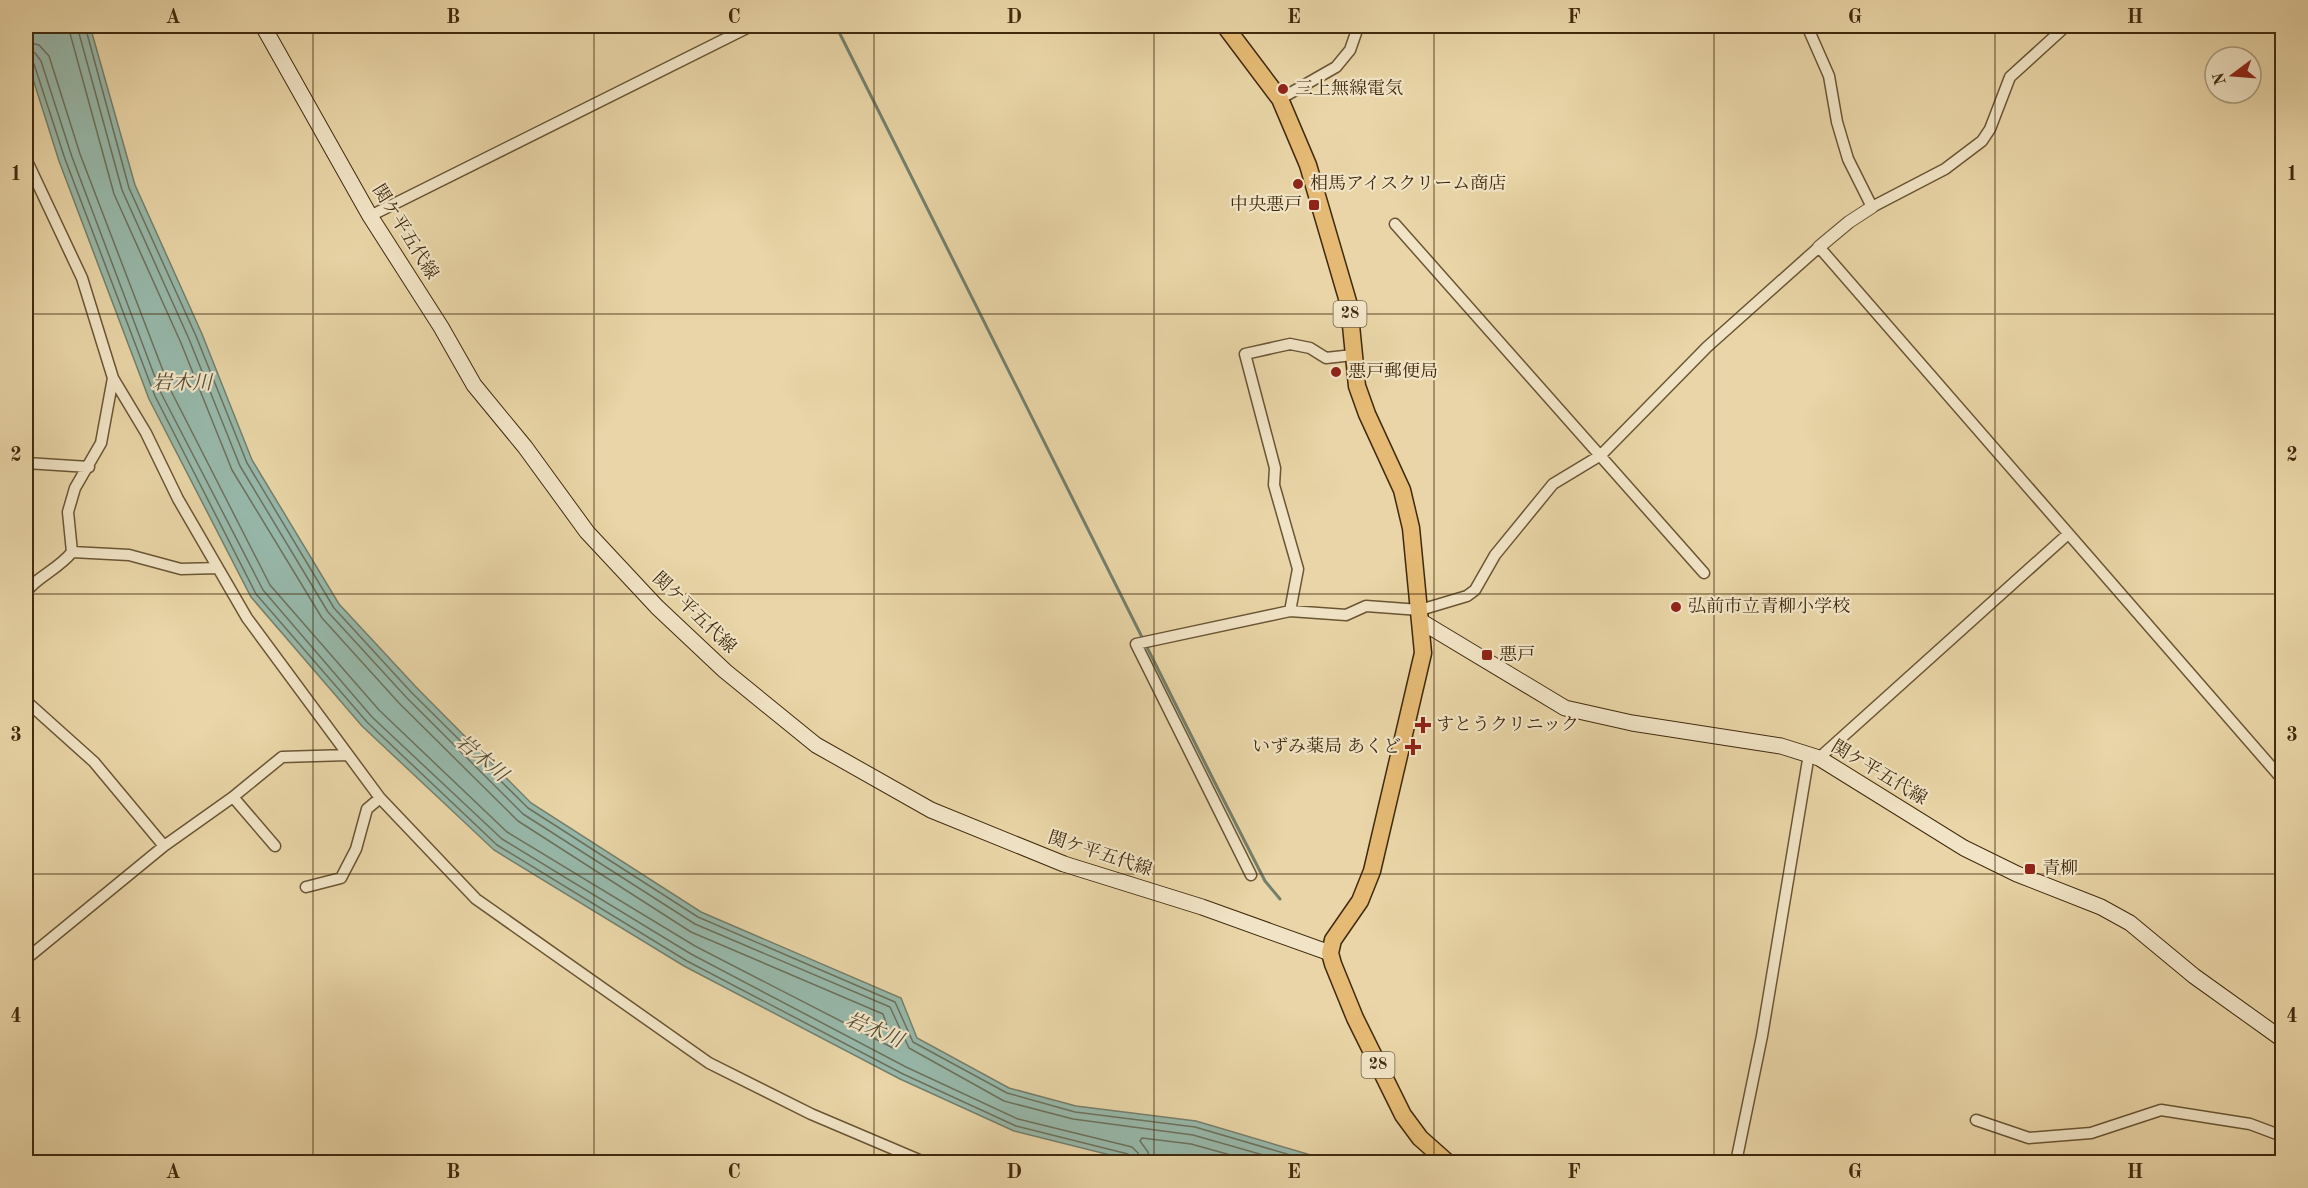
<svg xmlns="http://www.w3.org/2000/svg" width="2308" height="1188" font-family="'Old Standard TT','Noto Serif JP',serif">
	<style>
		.water { fill: #97b8aa; stroke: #747f6b; stroke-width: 1.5 }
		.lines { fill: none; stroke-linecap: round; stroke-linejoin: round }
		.shore { stroke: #6c715c; stroke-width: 1.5 }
		.stream { stroke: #747f6b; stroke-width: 3 }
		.minor-casing { stroke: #6a5534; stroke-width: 13 }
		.tertiary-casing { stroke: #6a5534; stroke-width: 14 }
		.secondary-casing { stroke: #402a0d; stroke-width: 17 }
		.primary-casing { stroke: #402a0d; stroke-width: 19 }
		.minor { stroke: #f1e4c6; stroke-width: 10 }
		.tertiary { stroke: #f1e4c6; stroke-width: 12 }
		.secondary { stroke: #f1e4c6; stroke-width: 15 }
		.primary { stroke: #e4ba74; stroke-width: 16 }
		.grid { fill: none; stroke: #402a0d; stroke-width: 1.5; stroke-opacity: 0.55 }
		.poi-dot { fill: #8f2418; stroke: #f1e4c6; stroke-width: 2 }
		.labels { text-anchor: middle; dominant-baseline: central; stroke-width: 4.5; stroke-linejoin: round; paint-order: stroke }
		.shield { fill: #f1e4c6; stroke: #756244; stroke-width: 1.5 }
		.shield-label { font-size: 16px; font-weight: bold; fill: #402a0d }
		.poi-label { font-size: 18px; fill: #402a0d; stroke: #f1e4c6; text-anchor: start }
		.street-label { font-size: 18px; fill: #402a0d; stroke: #f1e4c6 }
		.water-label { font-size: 20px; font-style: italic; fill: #564e34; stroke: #f1e4c6 }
		.neatline { fill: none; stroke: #402a0d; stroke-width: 2 }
		.grid-label { font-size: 20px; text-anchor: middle; font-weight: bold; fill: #402a0d }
	</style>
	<rect width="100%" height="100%" fill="#e9d5a7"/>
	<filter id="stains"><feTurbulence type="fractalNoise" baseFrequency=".00333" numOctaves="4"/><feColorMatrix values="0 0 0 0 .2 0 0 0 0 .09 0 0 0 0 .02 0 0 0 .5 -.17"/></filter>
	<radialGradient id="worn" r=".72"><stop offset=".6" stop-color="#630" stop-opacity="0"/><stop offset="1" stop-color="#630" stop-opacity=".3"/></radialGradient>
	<path class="water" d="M26,26H90L135,185L202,334L252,460L339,604L416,687L531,803L701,912L901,998L917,1038L1009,1088L1076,1106L1196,1121L1331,1161L1398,1162H1138L1014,1131L900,1079L684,966L494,850L362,726L251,597L149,399L59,161L26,57Z"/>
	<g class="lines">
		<path class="shore" d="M77,26L122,190L189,339L240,466L328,612L406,697L523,814L695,924L890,1007L909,1048L1004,1101L1073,1119L1193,1135L1288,1162
			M85,26L129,188L196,336L247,463L334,608L411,692L528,808L698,917L895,1002L913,1042L1007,1093L1075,1112L1195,1127L1314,1162
			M26,42L39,45L49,56L80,154L170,389L270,585L379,710L507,832L695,946L895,1049L883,1014L691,932L518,821L399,703L322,618L232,470L181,343L114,194L68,26
			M26,51L35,53L41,61L72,157L161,393L263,590L372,717L502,839L691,954L906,1067L1018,1119L1132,1147L1138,1153L1141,1162
			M26,59L34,64L65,159L155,396L256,594L367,722L497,845L687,961L903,1074L1016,1126L1128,1154L1133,1162
			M1150,1162L1148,1152L1140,1141L1142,1138L1191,1144L1256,1162"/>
		<path class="stream" d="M836,26L1213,779L1265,881L1280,899"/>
		<g class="minor-casing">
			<path id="minor" d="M1807,26L1829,76L1837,122L1848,159L1872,207L1945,169L1982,141L1990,129L2010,77L2066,26
				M1280,99L1336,67L1350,50L1357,30
				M26,159L82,278L113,378L146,433L178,499L247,618L380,798L476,899L709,1063L811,1114L924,1162
				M370,216L751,26
				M1395,224L1704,573
				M26,463L89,467
				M72,552L129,555L181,569L218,568
				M26,593C32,580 59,569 72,552L68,512L75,488L101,443L113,378
				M1290,611L1298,569L1274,485L1275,468L1245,354L1290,344L1310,348L1326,358L1353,355
				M26,701L94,762L164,846
				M1819,758L2068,534
				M233,797L275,846
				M1251,875L1136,644L1290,611L1346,615L1366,606L1420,610L1467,596L1475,590L1495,555L1553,484L1601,455L1707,347L1819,247L2282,779
				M306,887L341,878L356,849L367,809L380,798
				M26,948L31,955L164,846L233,797L282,757L348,755
				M1976,1120L2029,1138L2091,1133L2161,1110L2250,1124L2282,1136
				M1736,1162L1762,1036L1809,754"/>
		</g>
		<g class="tertiary-casing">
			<path id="tertiary" d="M1819,247L1849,222L1872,207"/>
		</g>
		<g class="secondary-casing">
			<path id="secondary" d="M263,26L370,216L441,327L474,385L525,447L587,532L657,607L725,671L816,745L931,810L1064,864L1202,907L1330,953
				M1422,622L1565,708L1632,723L1781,746L1819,758L1964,848L2017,874L2101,907L2130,923L2194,976L2282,1039"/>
		</g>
		<g class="primary-casing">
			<path id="primary" d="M1225,26L1280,99L1308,165L1349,305L1357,386L1367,414L1402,490L1411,528L1423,653L1372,871L1360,901L1333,940L1330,953L1333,964L1355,1018L1403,1115L1420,1138L1447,1162"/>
		</g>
		<use href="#minor" class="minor"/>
		<use href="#tertiary" class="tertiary"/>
		<use href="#secondary" class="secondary"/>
		<use href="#primary" class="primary"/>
	</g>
	<path class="grid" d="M313,26V1162M594,26V1162M874,26V1162M1154,26V1162M1434,26V1162M1714,26V1162M1995,26V1162M26,314H2282M26,594H2282M26,874H2282"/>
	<g class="poi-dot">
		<circle cx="1283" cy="89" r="6"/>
		<circle cx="1298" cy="184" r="6"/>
		<rect x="1308" y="199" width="12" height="12" rx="3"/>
		<circle cx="1336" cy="372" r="6"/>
		<circle cx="1676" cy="607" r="6"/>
		<rect x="1481" y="649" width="12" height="12" rx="3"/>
		<path d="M1420 716h6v6h6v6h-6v6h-6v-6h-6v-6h6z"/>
		<path d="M1410 738h6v6h6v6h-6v6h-6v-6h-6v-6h6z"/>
		<rect x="2024" y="863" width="12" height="12" rx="3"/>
	</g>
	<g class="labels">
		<g class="shield">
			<rect x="1333.5" y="301" width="33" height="26" rx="4.5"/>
			<rect x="1361.5" y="1052" width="33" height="26" rx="4.5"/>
		</g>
		<g class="shield-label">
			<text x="1350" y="314">28</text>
			<text x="1378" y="1065">28</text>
		</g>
		<g class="poi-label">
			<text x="1295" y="89">三上無線電気</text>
			<text x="1310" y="184">相馬アイスクリーム商店</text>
			<text x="1302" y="205" text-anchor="end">中央悪戸</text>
			<text x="1348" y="372">悪戸郵便局</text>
			<text x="1688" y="607">弘前市立青柳小学校</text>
			<text x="1499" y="655">悪戸</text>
			<text x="1436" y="725">すとうクリニック</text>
			<text x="1401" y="747" text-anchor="end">いずみ薬局 あくど</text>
			<text x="2042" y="869">青柳</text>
		</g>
		<g class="street-label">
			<text transform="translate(405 232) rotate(58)">関ケ平五代線</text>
			<text transform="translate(694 613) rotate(44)">関ケ平五代線</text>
			<text transform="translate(1879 773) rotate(31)">関ケ平五代線</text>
			<text transform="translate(1100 854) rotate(18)">関ケ平五代線</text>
		</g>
		<g class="water-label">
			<text x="182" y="384">岩木川</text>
			<text transform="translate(481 759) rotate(40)">岩木川</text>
			<text transform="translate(874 1031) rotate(23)">岩木川</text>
		</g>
	</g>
	<rect width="2308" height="1188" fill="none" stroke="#e9d5a7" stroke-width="66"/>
	<g transform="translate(2233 75) rotate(254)"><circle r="28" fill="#f1e4c6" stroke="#aa9a7c" stroke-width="1.5"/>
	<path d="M0-4.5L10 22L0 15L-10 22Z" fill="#8f2418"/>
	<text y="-9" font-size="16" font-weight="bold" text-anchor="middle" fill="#402a0d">N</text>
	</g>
	<rect x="33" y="33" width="2242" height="1122" class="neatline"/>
	<g class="grid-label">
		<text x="173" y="23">A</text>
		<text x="453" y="23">B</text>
		<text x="734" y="23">C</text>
		<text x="1014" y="23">D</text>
		<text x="1294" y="23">E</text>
		<text x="1574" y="23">F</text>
		<text x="1855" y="23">G</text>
		<text x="2135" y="23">H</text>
		<text x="16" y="180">1</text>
		<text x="2292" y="180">1</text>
		<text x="16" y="461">2</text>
		<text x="2292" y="461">2</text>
		<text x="16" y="741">3</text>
		<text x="2292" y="741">3</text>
		<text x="16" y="1022">4</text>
		<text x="2292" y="1022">4</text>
		<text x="173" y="1178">A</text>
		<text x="453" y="1178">B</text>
		<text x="734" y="1178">C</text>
		<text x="1014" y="1178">D</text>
		<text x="1294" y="1178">E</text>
		<text x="1574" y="1178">F</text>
		<text x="1855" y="1178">G</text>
		<text x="2135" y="1178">H</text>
	</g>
	<rect width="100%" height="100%" filter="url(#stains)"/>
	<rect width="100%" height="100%" fill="url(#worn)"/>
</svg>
